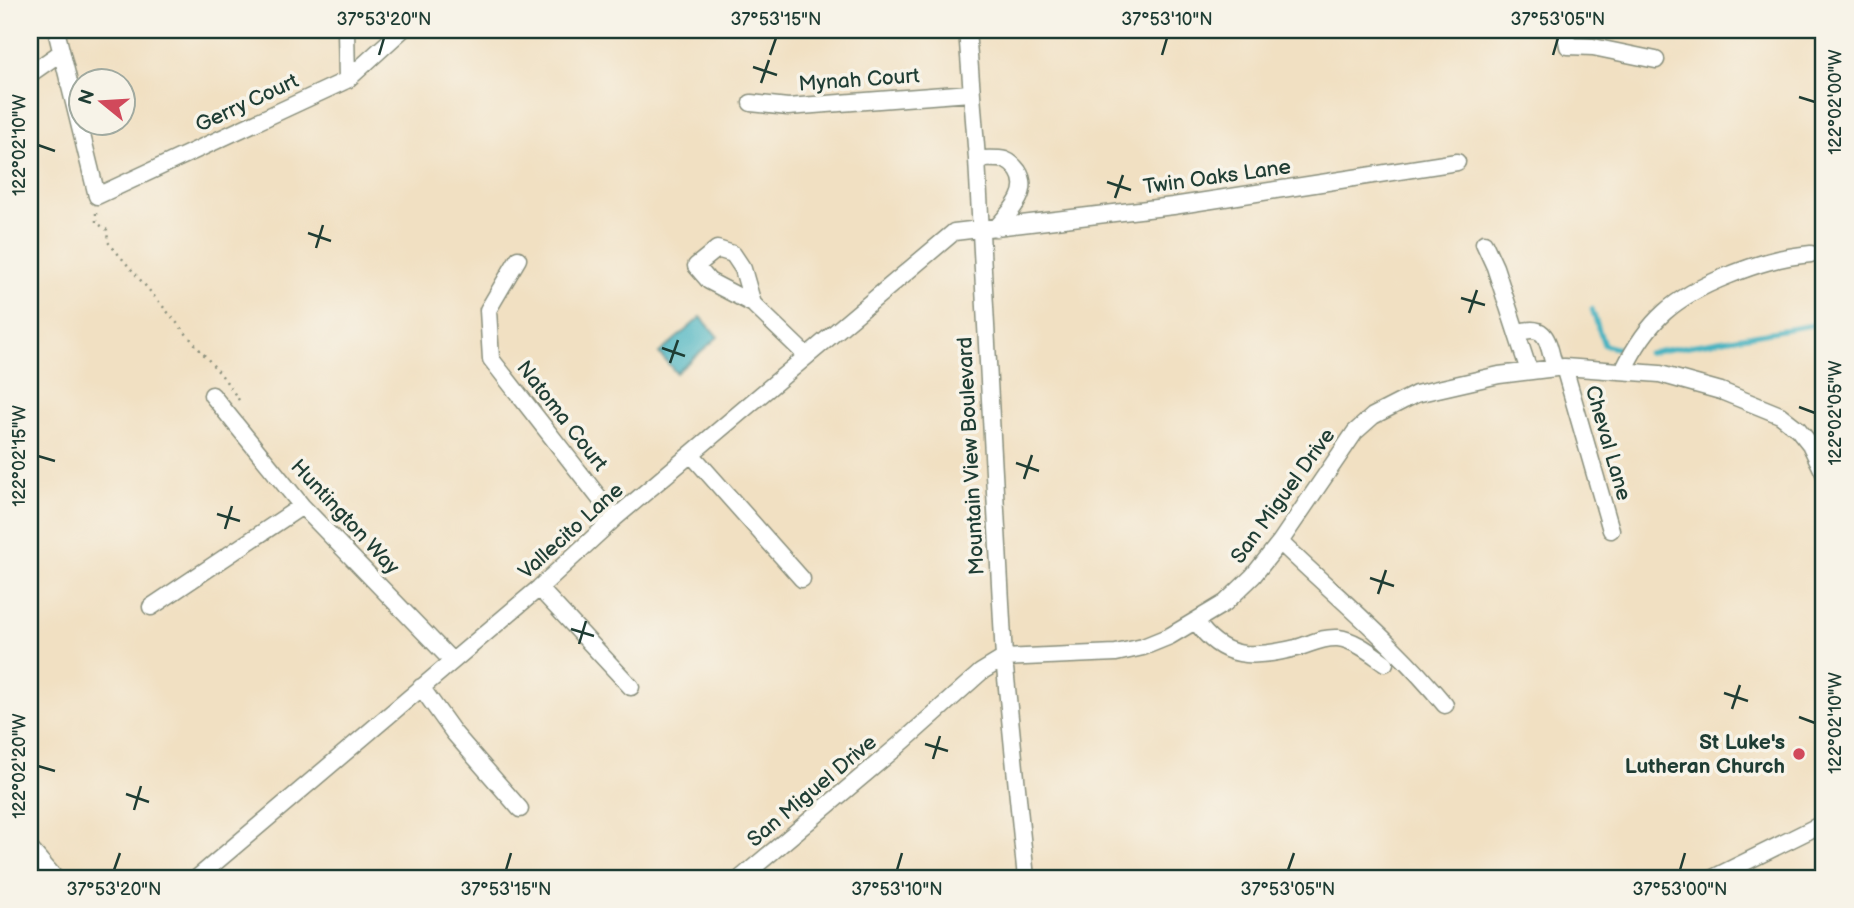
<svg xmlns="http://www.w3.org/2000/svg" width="1854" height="908" font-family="'Balsamiq Sans',sans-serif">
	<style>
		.water { fill: #46b3c1; stroke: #32787a; stroke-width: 2 }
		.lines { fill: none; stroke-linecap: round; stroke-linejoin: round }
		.stream { stroke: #46b3c1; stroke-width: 5 }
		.minor-casing { stroke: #888e7b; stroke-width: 19 }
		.path { stroke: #888e7b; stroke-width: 2.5; stroke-dasharray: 2 5; stroke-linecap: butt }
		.minor { stroke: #fff; stroke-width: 16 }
		.ticks { fill: none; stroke: #1f3d34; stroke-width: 2.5 }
		.poi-dot { fill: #d1495b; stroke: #f7f3e8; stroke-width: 2.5 }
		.labels { text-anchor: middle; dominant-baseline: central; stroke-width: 7; stroke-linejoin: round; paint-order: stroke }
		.street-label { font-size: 21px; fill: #1f3d34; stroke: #f7f3e8 }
		.poi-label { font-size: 21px; font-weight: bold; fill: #1f3d34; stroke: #f7f3e8; text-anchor: end }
		.neatline { fill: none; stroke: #1f3d34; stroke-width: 2.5 }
		.ticks-label { font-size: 18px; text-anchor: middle; fill: #1f3d34 }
	</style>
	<rect width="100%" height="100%" fill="#f7f3e8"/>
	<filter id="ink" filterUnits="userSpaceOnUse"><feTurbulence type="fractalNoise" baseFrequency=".0143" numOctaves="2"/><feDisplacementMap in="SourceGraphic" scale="14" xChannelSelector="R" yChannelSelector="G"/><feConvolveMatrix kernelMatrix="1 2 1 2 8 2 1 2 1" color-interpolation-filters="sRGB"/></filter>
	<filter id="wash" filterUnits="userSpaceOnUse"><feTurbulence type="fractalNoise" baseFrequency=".00686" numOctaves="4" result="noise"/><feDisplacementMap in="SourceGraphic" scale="28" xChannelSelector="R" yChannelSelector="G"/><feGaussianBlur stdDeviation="1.57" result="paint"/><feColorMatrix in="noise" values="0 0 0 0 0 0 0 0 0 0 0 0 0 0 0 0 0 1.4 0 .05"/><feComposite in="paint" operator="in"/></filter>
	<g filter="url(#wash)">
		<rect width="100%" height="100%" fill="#f1e0c2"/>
		<path class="water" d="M701,317L718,337L676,373L659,353Z"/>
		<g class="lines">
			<path class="stream" d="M1592,309L1604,345L1623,350
				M1648,353L1824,323"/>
		</g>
	</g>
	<g filter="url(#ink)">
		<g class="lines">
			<g class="minor-casing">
				<path id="minor" d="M56,30L97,196L347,80L402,30
					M346,30L347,80
					M967,30L977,159L1004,658L1026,878
					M1565,30L1568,46L1593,47L1656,60
					M30,74L60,53
					M751,103L788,107L970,93
					M977,159C986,159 997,158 1005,160C1010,162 1015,167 1018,171C1032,192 1009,213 996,228
					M1484,243L1495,267L1529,371
					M518,259L488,310L491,359L615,518
					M753,304L743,269L733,254L717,249L696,266L709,281L753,304L807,356
					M1517,333C1549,322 1547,343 1555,368
					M1564,367L1611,530
					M1623,371C1648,319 1675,297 1727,276C1757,264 1779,257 1811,254
					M212,395L302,506L452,661
					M691,454L802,579
					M1280,542C1336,596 1396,645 1445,705
					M539,588L631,687
					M151,607L302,506
					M1196,621C1222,661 1254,658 1296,648C1311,644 1322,637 1338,638C1355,640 1371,653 1385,663
					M421,687L454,733L520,809
					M30,849L55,878
					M197,878L539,588L615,518L954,232L1173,206L1457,162
					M741,878L897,747L981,672L1004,658L1116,653L1143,647L1170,636L1225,603L1253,576L1280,542L1355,432L1373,416L1416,394L1499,375L1564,367L1660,374L1721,391L1780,415L1798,429L1810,444L1824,473
					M1713,878L1824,823"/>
			</g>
			<path class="path" d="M96,213V222L107,230L108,242L223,377L239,400H237"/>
			<use href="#minor" class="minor"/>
		</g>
	</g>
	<path class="ticks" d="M379,55L384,38M770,55L776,38M1162,55L1167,38M1553,55L1558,38M753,67L777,75M761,83L769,60M1799,97L1815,102M38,145L55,151M1107,182L1131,190M1115,198L1123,175M308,233L331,241M316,248L323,225M1461,298L1485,305M1469,313L1477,290M662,348L685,356M670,363L678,340M1799,407L1815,413M38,456L55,461M1016,463L1039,471M1024,479L1032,455M217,514L240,521M225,529L232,506M1370,578L1394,586M1378,594L1386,570M571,629L594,636M579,644L586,621M1724,693L1748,701M1732,709L1740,685M1799,717L1815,723M925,744L948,751M933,759L940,736M38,766L55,771M126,794L149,802M134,810L141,786M114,870L120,853M506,870L511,853M897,870L902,853M1288,870L1294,853M1680,870L1685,853"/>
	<circle class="poi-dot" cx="1799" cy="754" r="7"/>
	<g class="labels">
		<g class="street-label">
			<text transform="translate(859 80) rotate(-4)">Mynah Court</text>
			<text transform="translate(247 103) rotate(-25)">Gerry Court</text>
			<text transform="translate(1217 177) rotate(-8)">Twin Oaks Lane</text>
			<text transform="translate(562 416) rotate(52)">Natoma Court</text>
			<text transform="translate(1608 443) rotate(74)">Cheval Lane</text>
			<text transform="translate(971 456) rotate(-93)">Mountain View Boulevard</text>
			<text transform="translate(1283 496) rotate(-54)">San Miguel Drive</text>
			<text transform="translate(345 517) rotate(47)">Huntington Way</text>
			<text transform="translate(571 531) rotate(-42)">Vallecito Lane</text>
			<text transform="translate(812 791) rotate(-40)">San Miguel Drive</text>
		</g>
		<g class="poi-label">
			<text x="1785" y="742">St Luke's<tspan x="1785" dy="24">Lutheran Church</tspan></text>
		</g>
	</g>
	<rect width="1854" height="908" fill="none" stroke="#f7f3e8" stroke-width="77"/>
	<g transform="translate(102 102) rotate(288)"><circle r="33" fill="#f7f3e8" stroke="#a1aaa0" stroke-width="2"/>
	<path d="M0-5L12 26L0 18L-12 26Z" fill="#d1495b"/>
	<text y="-10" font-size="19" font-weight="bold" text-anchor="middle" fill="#1f3d34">N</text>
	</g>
	<rect x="38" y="38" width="1777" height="832" class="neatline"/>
	<g class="ticks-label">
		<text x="384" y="25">37°53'20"N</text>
		<text x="776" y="25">37°53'15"N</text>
		<text x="1167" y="25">37°53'10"N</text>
		<text x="1558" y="25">37°53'05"N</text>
		<text transform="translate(1835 102) rotate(-90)" y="6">122°02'00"W</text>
		<text transform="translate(19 145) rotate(-90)" y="6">122°02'10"W</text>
		<text transform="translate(1835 413) rotate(-90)" y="6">122°02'05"W</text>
		<text transform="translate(19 456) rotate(-90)" y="6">122°02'15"W</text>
		<text transform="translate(1835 723) rotate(-90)" y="6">122°02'10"W</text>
		<text transform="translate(19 766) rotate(-90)" y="6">122°02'20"W</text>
		<text x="114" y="895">37°53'20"N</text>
		<text x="506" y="895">37°53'15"N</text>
		<text x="897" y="895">37°53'10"N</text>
		<text x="1288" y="895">37°53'05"N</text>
		<text x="1680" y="895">37°53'00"N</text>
	</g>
</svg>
